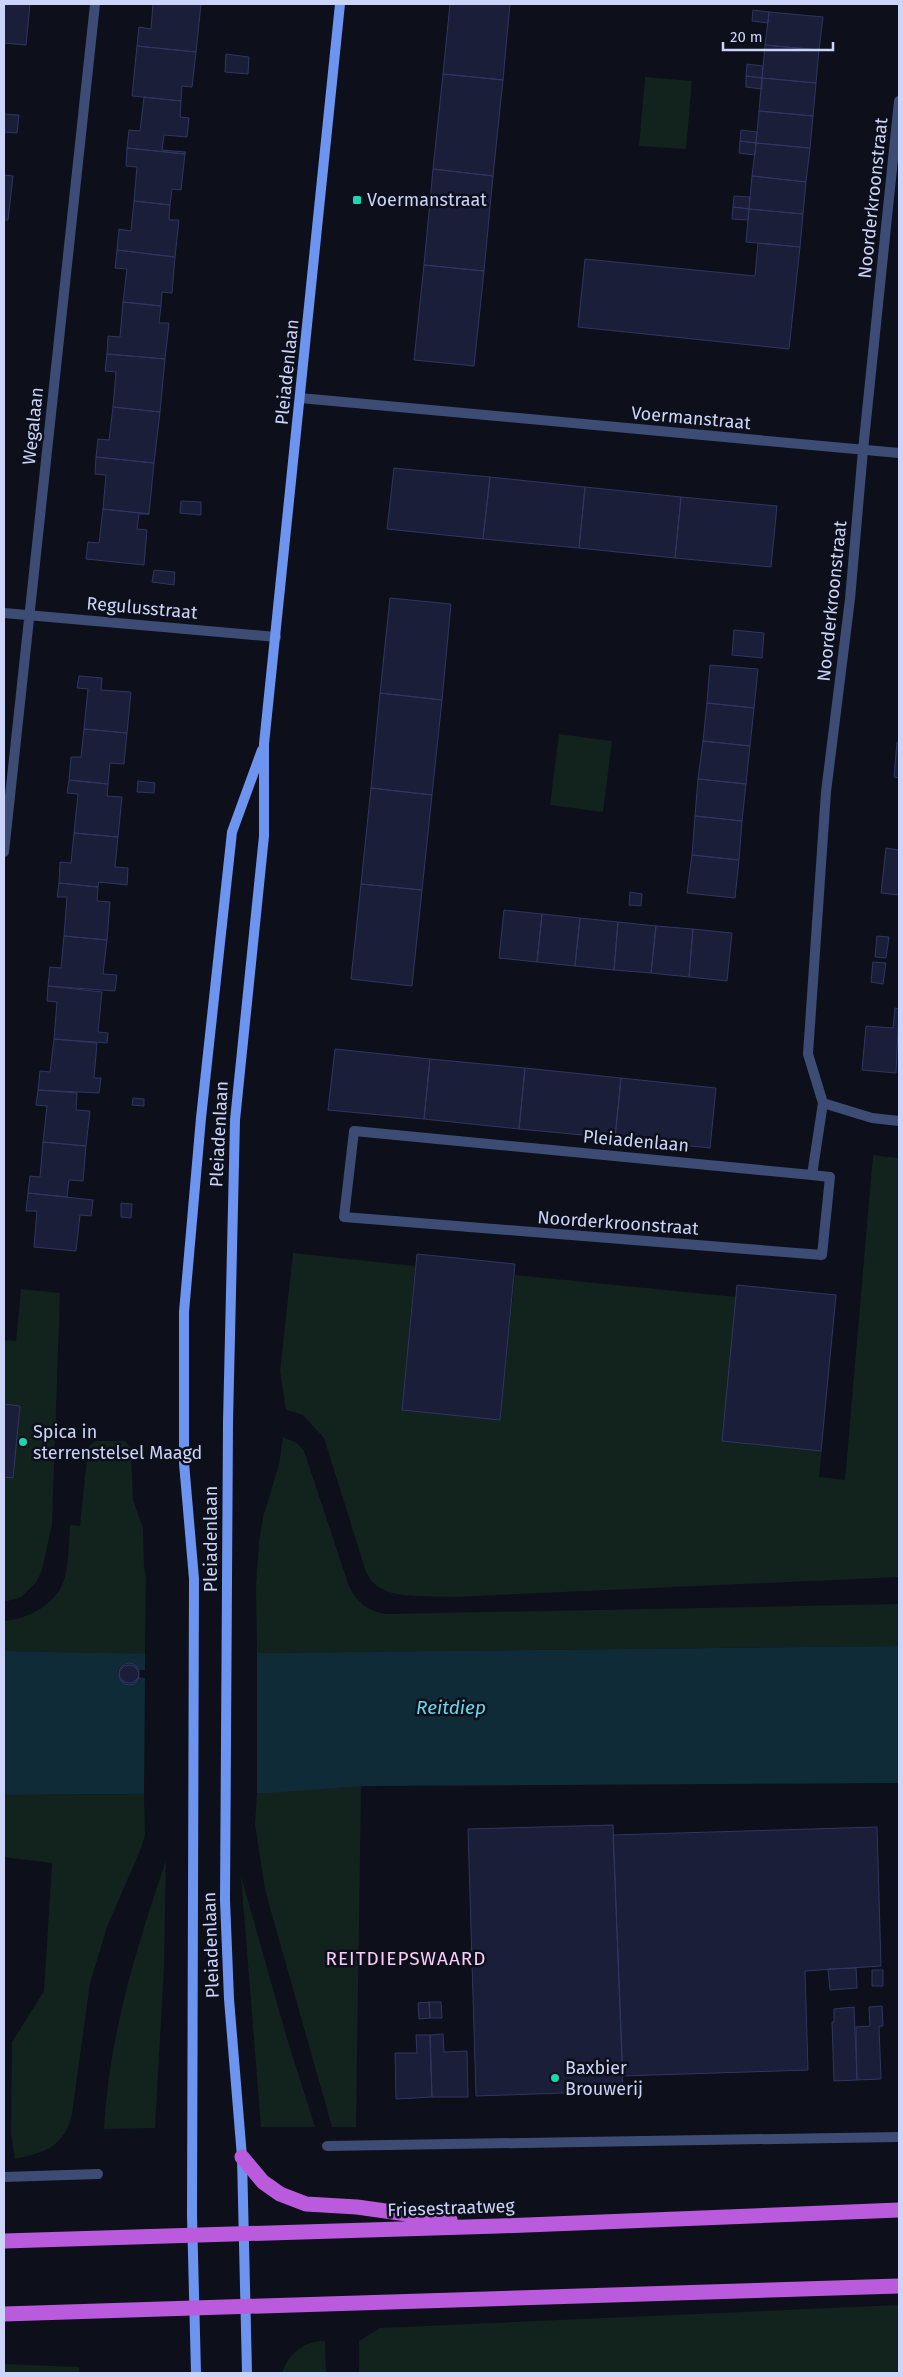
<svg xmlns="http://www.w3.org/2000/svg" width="903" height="2377" font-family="'Fira Sans',sans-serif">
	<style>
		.green { fill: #11231c }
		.water { fill: #0f2b37 }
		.pier { fill: #0d0f1a }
		.building { fill: #1b1e39; stroke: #303662 }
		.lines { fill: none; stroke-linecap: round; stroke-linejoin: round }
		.service { stroke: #3d4c74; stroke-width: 10 }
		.minor { stroke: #3d4c74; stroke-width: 10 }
		.secondary { stroke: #6d94ee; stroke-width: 10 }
		.trunk { stroke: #ba5adc; stroke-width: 15 }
		.poi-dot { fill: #19d8ad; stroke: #0d0f1a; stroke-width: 2 }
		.labels { text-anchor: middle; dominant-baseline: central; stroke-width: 5; stroke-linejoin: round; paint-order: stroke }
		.street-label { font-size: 18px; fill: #ccd5f9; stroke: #0d0f1a }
		.poi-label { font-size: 18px; fill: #ccd5f9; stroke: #0d0f1a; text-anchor: start }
		.water-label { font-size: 19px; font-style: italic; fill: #65daed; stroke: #0d0f1a }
		.neighbourhood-label { font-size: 19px; letter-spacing: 1px; fill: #f9cdf7; stroke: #0d0f1a }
	</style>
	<rect width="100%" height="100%" fill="#0d0f1a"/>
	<path class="green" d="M645,77L692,81L686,149L639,146Z
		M559,734L612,741L603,812L550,805Z
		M873,1155L899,1158V1577L453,1597C434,1596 398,1598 382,1589C374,1585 370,1579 366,1572L324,1438L303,1415L286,1410L280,1371L293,1253L415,1266L402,1409L500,1418L515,1275L736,1297L723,1440L822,1450L819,1477L845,1480Z
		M21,1289L60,1293L52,1524L42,1570L36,1583L21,1597L4,1602V1340L16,1341Z
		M283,1437L297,1443L304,1451L349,1586C357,1603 369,1612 388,1614L899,1604V1646L257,1653L256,1586L259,1542L263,1517L279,1465Z
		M95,1441H125L131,1448L133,1500L143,1528L144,1567L146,1576L145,1654L4,1651V1621C29,1619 59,1603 65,1576C69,1559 69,1542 70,1525L80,1526L88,1447Z
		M361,1786L356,2127H332L265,1890L255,1824L257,1793Z
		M144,1794L145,1835L142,1846L107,1927L90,1983L72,2114C64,2148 45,2152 15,2159L11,2133L12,2042L44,1991L52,1863L4,1857V1795Z
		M166,1861L164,1967L155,2128L104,2129C109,2036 136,1948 166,1861Z
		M241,1876L286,2035L315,2127H261Z
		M899,2305V2373H359V2341L380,2328Z
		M325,2341L326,2373H282C289,2353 304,2341 325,2341Z
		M4,2364L79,2367V2373H4Z"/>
	<path class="water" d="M899,1646V1783L365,1786L268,1793L4,1795V1651L158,1654Z"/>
	<path class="pier" d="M257,1651V1795L144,1797L145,1678L139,1677L133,1683L126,1684L121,1680L118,1674L119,1668L125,1663H131L139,1670H145V1652Z"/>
	<path class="building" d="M4,4H30L26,45L4,43Z
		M153,4H201L196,52L137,46L139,27L151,29Z
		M450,4H510L503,80L443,74Z
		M753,10L769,12L768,23L752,21Z
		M769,12L823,17L819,50L765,45Z
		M765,45L819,50L816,83L762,78Z
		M137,46L196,52L192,87L182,86L181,101L132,96Z
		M226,54L249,57L248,74L225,72Z
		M747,64L763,66L762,78L746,76Z
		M443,74L503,80L493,176L433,169Z
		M746,76L762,78V89L746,87Z
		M762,78L816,83L813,116L759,111Z
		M144,97L181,101L180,117L189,118L187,137L164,135L162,150L186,152L185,154L127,148L129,130L140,131Z
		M759,111L813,116L810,148L756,143Z
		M4,114L19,115L17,133L4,132Z
		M741,130L757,132L756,143L740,141Z
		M740,141L756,143L755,155L739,153Z
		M756,143L810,148L806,182L752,176Z
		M127,148L185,154L181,190L172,189L170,205L134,201L137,167L126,166Z
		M433,169L493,176L484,271L424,265Z
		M4,175L13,176L8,220H4Z
		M752,176L806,182L803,214L749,209Z
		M734,196L750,197L749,209L733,207Z
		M134,201L170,205L169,220H179L175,257L117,250L119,229L131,231Z
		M733,207L749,209L748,220L732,219Z
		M749,209L803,214L800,247L746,242Z
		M758,243L800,247L789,349L578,327L585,259L755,276Z
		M117,250L175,257L172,293L162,292L161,306L123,302L127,269L115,268Z
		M424,265L484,271L474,366L414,360Z
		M123,302L161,306L159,323H169L165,359L107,354L108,336L120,337Z
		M107,354L165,359L160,412L113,407L116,372L105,371Z
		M113,407L160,412L154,463L96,457L98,439L109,440Z
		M96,457L154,463L149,514L103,509L106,475L95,474Z
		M394,468L490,477L483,539L387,529Z
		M490,477L585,487L579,548L483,539Z
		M585,487L681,497L675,558L579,548Z
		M681,497L777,506L771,567L675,558Z
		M181,501L201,502V515L180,513Z
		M103,509L149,514H139L137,529L147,530L144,565L86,559L88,542L99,543Z
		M154,570L175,572L174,585L152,582Z
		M390,598L451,604L442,700L380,693Z
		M734,630L764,633L762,658L732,655Z
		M710,665L758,669L754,708L707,703Z
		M79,676L102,678L101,690L131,692L127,733L84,729L88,689L77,688Z
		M380,693L442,700L432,795L371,788Z
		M707,703L754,708L750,746L703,741Z
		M84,729L127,733L124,764L110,763L108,784L69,780L71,757H81Z
		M703,741L750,746L746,784L698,779Z
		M897,742H899V778L894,777Z
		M698,779L746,784L742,821L695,816Z
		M69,780L108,784L107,796L122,797L118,837L74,833L78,794L67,793Z
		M138,781L155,783L154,793L137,792Z
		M371,788L432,795L422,890L361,884Z
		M695,816L742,821L739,860L692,855Z
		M74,833L118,837L115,867L128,868L127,885L99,882L98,887L59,883L60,862L71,863Z
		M886,848L899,850V895L881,893Z
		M692,855L739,860L735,898L687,893Z
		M59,883L98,887L97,901L110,902L107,940L64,936L67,897H57Z
		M361,884L422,890L412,986L351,979Z
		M630,892L642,894L641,906L629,905Z
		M504,910L542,914L537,962L499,958Z
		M542,914L580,918L575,966L537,962Z
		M580,918L618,922L614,970L575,966Z
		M618,922L656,926L651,973L614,970Z
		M656,926L693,929L689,977L651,973Z
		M693,929L732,933L727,981L689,977Z
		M64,936L107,940L103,974L117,975L115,991L48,986L50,967L61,968Z
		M877,936L889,937L886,958L875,957Z
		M873,962L886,963L883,984L871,982Z
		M48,986L102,992L98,1032L108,1033L107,1043L54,1039L57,1002L47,1001Z
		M895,1008L899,1009L896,1073L862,1070L866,1026L893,1028Z
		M54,1039L97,1043L94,1078H101L99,1093L38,1090L40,1071L50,1072Z
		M335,1049L430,1059L424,1119L328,1110Z
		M430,1059L525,1068L519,1129L424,1119Z
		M525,1068L621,1078L615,1138L519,1129Z
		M621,1078L716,1088L710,1148L615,1138Z
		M38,1090L77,1093L76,1110L90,1111L86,1146L43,1142L47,1106L36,1105Z
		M133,1098L144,1099V1106L132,1105Z
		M43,1142L86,1146L83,1181L69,1180L67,1197L28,1193L30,1176L40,1177Z
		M28,1193L93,1200L91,1216L80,1215L76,1251L34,1247L37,1211H26Z
		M121,1203L132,1204L131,1218L121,1217Z
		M417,1254L515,1264L500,1420L402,1410Z
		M737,1285L836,1295L821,1451L722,1441Z
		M4,1404L20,1406L13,1478L4,1477Z
		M119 1673a10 10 0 1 1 20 0a10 10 0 1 1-20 0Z
		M119 1675a10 10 0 1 1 20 0a10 10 0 1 1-20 0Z
		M613,1825L623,2091L476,2096L468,1829Z
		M877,1827L881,1966L805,1971L808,2070L623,2076L613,1835Z
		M856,1968L857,1988L830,1990L828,1969Z
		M872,1970H883V1986H872Z
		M429,2002H441L442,2018H430Z
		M429,2002L430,2018L419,2019L418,2003Z
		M882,2006L883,2026H879L881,2079L857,2080L856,2027L870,2026L869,2007Z
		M854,2007L857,2080L834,2081L832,2022H834V2009Z
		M443,2034L444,2052L467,2051L468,2097H432L430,2035Z
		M416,2035H430L432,2097L396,2099L395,2053H417Z"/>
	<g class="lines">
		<path class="service" d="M812,1175L830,1177L822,1255L344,1217L354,1131L812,1175L823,1103"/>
		<path class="minor" d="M899,101L863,450L850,599L826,792L808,1054L823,1103L872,1118L899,1121
			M300,398L899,453
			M4,613L276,637
			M4,852L95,4
			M327,2146L899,2137
			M4,2177L98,2174"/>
		<path class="secondary" d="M196,2373L192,2215L194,1579L184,1463V1312L201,1118L232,832L262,750
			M247,2373L242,2157L229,1999L225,1900L228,1422L235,1120L264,836V744L340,4"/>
		<path class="trunk" d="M242,2157L263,2182L280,2194L306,2204L357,2207L450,2220
			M4,2241L499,2226L899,2210
			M4,2314L899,2286"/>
	</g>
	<g class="poi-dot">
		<rect x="352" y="195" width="10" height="10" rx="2.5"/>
		<circle cx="23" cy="1442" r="5"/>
		<circle cx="555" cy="2078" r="5"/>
	</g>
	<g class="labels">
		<g class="street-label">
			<text transform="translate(873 198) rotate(-84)">Noorderkroonstraat</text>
			<text transform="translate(287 372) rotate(-84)">Pleiadenlaan</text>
			<text transform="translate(691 418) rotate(5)">Voermanstraat</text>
			<text transform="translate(33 426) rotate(-84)">Wegalaan</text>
			<text transform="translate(832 601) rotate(-84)">Noorderkroonstraat</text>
			<text transform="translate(142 608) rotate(5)">Regulusstraat</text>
			<text transform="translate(219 1134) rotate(-87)">Pleiadenlaan</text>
			<text transform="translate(636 1141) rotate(5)">Pleiadenlaan</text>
			<text transform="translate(618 1223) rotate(4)">Noorderkroonstraat</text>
			<text transform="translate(211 1539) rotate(-90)">Pleiadenlaan</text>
			<text transform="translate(211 1945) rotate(-92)">Pleiadenlaan</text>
			<text transform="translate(451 2208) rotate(-2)">Friesestraatweg</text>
		</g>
		<g class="poi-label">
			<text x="367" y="200">Voermanstraat</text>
			<text x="33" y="1432">Spica in<tspan x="33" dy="21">sterrenstelsel Maagd</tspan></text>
			<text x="565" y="2068">Baxbier<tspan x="565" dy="21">Brouwerij</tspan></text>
		</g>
		<g class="water-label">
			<text x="451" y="1707">Reitdiep</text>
		</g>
		<g class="neighbourhood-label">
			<text x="406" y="1958">REITDIEPSWAARD</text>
		</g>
	</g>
	<rect width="903" height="2377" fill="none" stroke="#ccd5f9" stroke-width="10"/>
	<path d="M723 42v8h110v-8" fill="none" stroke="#ccd5f9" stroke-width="2.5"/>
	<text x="730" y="42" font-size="15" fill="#ccd5f9" stroke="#0d0f1a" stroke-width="4" paint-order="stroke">20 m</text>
</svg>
